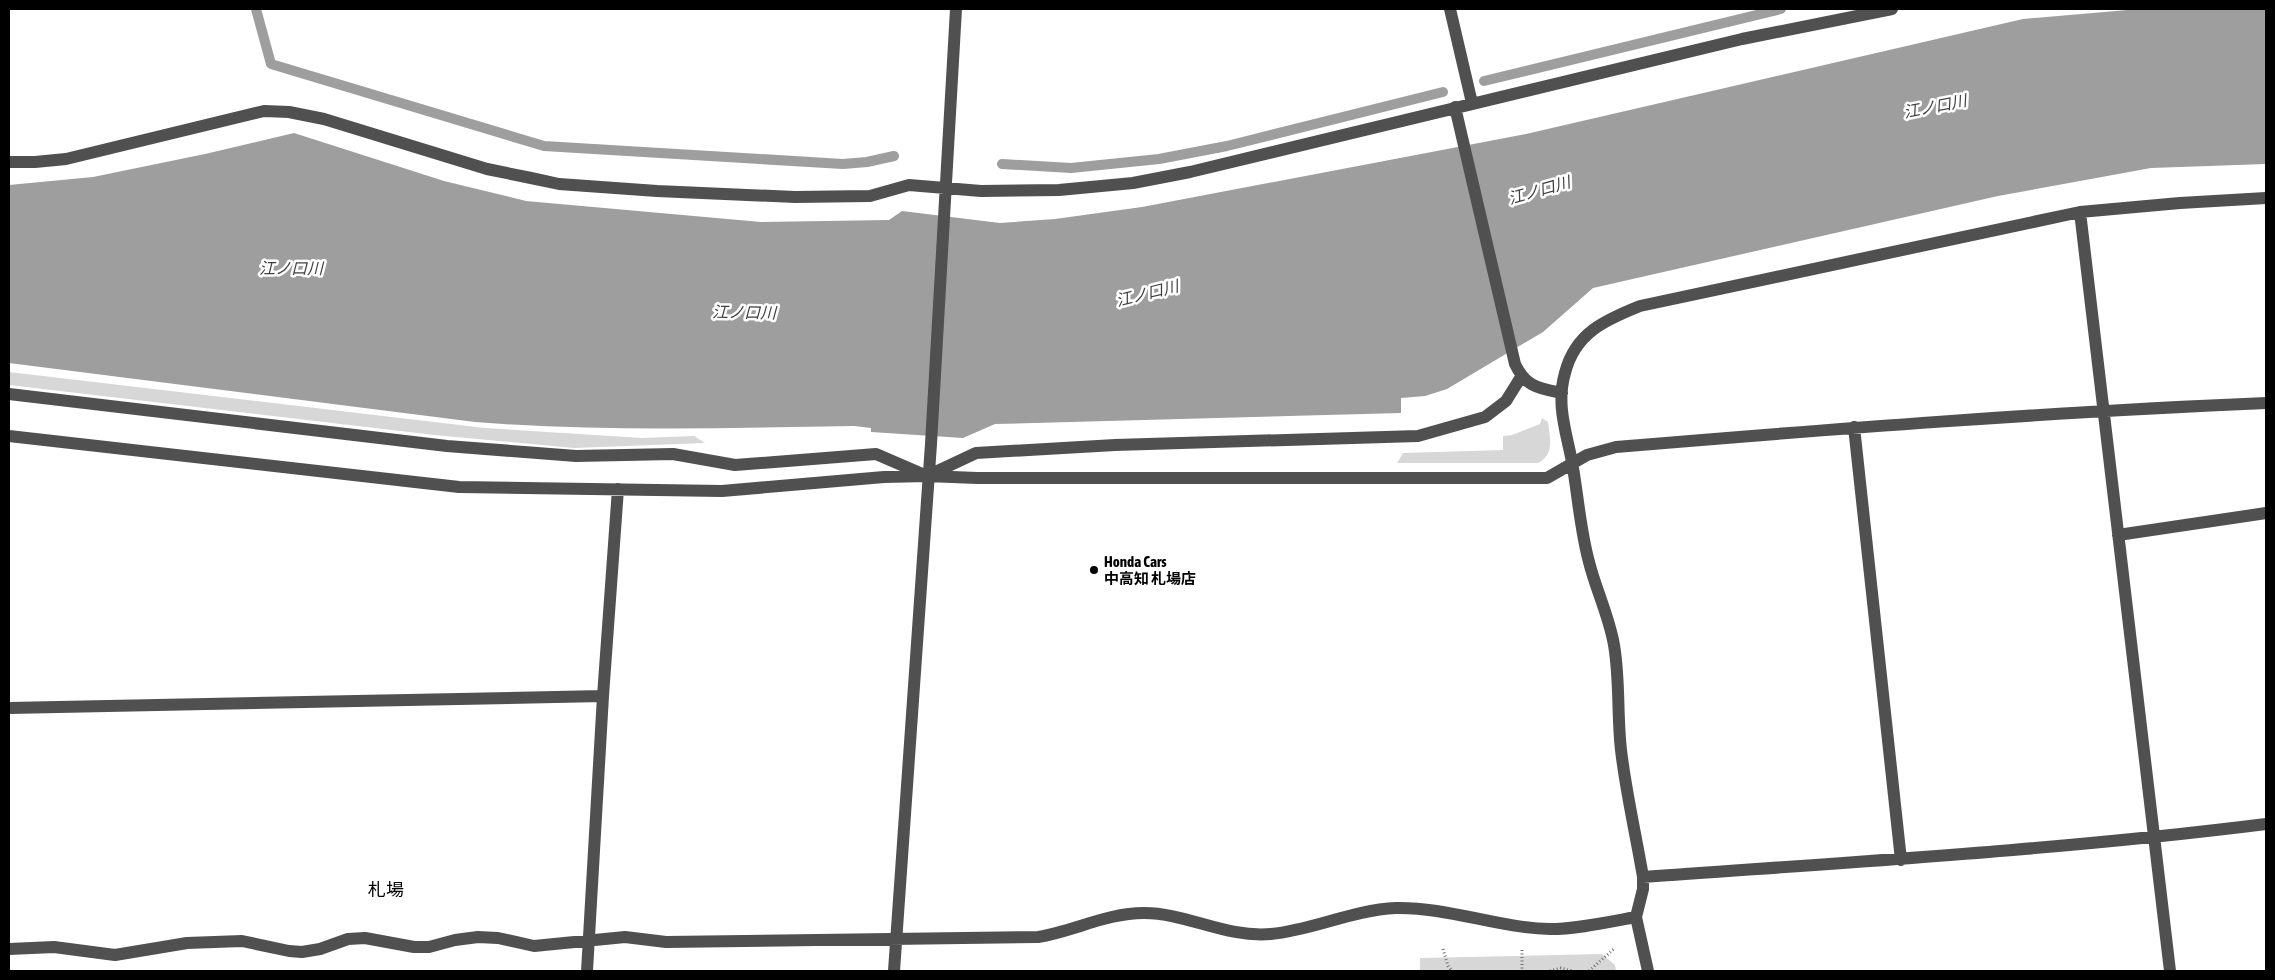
<svg xmlns="http://www.w3.org/2000/svg" width="2275" height="980" font-family="'Asap Condensed','Noto Sans JP',sans-serif">
	<style>
		.green { fill: #d7d7d7 }
		.water { fill: #9e9e9e }
		.lines { fill: none; stroke-linecap: round; stroke-linejoin: round }
		.stream { stroke: #9e9e9e; stroke-width: 10 }
		.path { stroke: #727272; stroke-width: 3; stroke-dasharray: 1 2.5; stroke-linecap: butt }
		.minor { stroke: #505050; stroke-width: 12 }
		.poi-dot { fill: #000; stroke: #fff; stroke-width: 2 }
		.labels { text-anchor: middle; dominant-baseline: central; stroke-width: 5; stroke-linejoin: round; paint-order: stroke }
		.poi-label { font-size: 15px; font-weight: bold; fill: #000; stroke: #fff; text-anchor: start }
		.water-label { font-size: 16px; font-style: italic; fill: #3f3f3f; stroke: #fff }
		.quarter-label { font-size: 18px; fill: #000; stroke: #fff }
	</style>
	<rect width="100%" height="100%" fill="#fff"/>
	<path class="green" d="M9,372L485,428L642,438L694,436L705,443L574,448L434,435L9,385Z
		M1542,418L1548,422C1550,438 1555,454 1538,463H1397L1403,453L1503,450V436L1512,435L1540,424Z
		M1602,954L1615,965L1616,971H1420V958Z"/>
	<path class="water" d="M2139,9H2266V164L2151,168L1998,196L1593,288L1543,332L1447,389L1425,396L1401,398V413L995,424L963,438L871,432V428L854,426C727,428 601,432 475,422L9,363V185L93,177L205,154L294,133L444,181L526,201L761,222L889,220L902,211L1000,223L1055,219L1142,207L1526,134L2023,19Z"/>
	<g class="lines">
		<path class="stream" d="M256,9L271,64L544,146L843,164L867,162L894,156
			M1484,81L1781,9
			M1002,164L1071,168L1159,159L1227,146L1443,92"/>
		<path class="path" d="M1443,949L1448,966L1452,971
			M1522,950V971
			M1550,971L1561,968L1572,971
			M1589,971L1615,948"/>
		<path class="minor" d="M1450,9L1472,103
			M1455,107L1515,364C1526,387 1538,388 1562,393
			M9,162H35L66,159L264,111L289,112L324,119L487,169L531,178L559,184L657,191L795,197L870,196L909,185L981,191L1059,190L1133,183L1190,172L1742,39L1892,9
			M2080,212L2170,971
			M9,394L447,446L576,456L673,454L735,465L876,454L927,476L976,453L1115,445L1418,436L1485,417L1506,401L1521,377
			M1854,427L1901,860
			M9,436L459,487L722,491L884,477L927,476L977,478H1547L1587,455L1616,447C1832,429 2049,412 2266,403
			M2118,535L2266,513
			M9,708L603,696
			M1643,877C1851,862 2059,850 2266,824
			M9,949L54,947L115,955L187,943L242,941L289,951L302,952L320,949L348,939L365,938L414,947H429L455,940L478,937L498,938L534,946L625,937L666,942L1038,937C1074,931 1107,913 1144,913C1187,913 1225,938 1271,934C1313,930 1352,910 1396,908C1448,907 1498,928 1550,929C1578,929 1608,922 1636,917
			M587,971L603,696L618,489
			M894,971L931,444L956,9
			M1648,971L1636,917L1643,889V877C1636,835 1626,793 1621,750C1617,715 1620,680 1614,645C1609,616 1596,590 1589,562C1580,529 1578,495 1572,462C1566,431 1556,404 1565,373C1575,333 1605,320 1640,306L2080,212L2180,203L2266,198"/>
	</g>
	<circle class="poi-dot" cx="1094" cy="570" r="5"/>
	<g class="labels">
		<g class="poi-label">
			<text x="1104" y="561">Honda Cars<tspan x="1104" dy="17">中高知 札場店</tspan></text>
		</g>
		<g class="water-label">
			<text transform="translate(1935 106) rotate(-11)">江ノ口川</text>
			<text transform="translate(1539 190) rotate(-16)">江ノ口川</text>
			<text x="291" y="268">江ノ口川</text>
			<text transform="translate(1147 293) rotate(-14)">江ノ口川</text>
			<text transform="translate(744 312) rotate(1)">江ノ口川</text>
		</g>
		<g class="quarter-label">
			<text x="386" y="889">札場</text>
		</g>
	</g>
	<rect width="2275" height="980" fill="none" stroke="#000000" stroke-width="20"/>
</svg>
